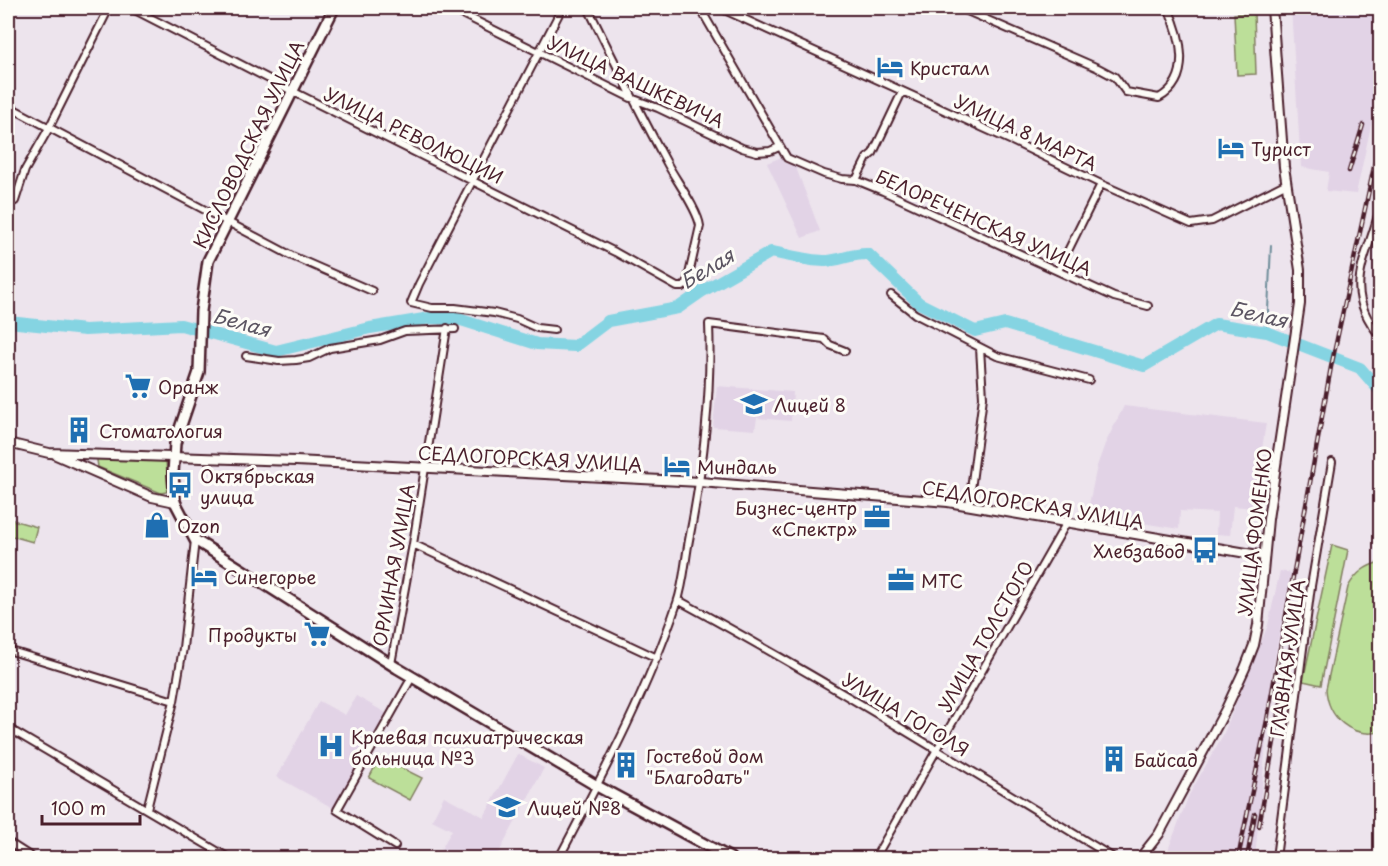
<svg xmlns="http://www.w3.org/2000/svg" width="1388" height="866" font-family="'Playpen Sans',sans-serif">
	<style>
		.built { fill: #e2d3e6 }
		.green { fill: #bcdf99; stroke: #837f62; stroke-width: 1.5 }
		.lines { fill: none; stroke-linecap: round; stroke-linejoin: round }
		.stream { stroke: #6d8c99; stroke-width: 2 }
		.river { stroke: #85d4e2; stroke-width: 12 }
		.minor-casing { stroke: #4a1f2b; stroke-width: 10 }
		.tertiary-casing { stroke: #4a1f2b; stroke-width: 12 }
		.secondary-casing { stroke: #4a1f2b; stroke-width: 14 }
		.minor { stroke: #fdfcf7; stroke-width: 6 }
		.tertiary { stroke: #fdfcf7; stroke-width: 8 }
		.secondary { stroke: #fdfcf7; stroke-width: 9 }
		.rail-casing { stroke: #4a1f2b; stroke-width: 4.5 }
		.rail { stroke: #fdfcf7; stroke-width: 2; stroke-dasharray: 7; stroke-linecap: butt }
		.labels { text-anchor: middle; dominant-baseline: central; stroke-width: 6; stroke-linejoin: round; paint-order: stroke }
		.poi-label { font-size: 18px; fill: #4a1f2b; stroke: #fdfcf7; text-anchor: start }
		.street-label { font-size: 18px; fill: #4a1f2b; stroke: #fdfcf7 }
		.water-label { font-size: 20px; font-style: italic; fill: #5c5562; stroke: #fdfcf7 }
	</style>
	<rect width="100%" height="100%" fill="#ede4ed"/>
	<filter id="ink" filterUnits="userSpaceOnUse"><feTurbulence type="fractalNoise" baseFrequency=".0167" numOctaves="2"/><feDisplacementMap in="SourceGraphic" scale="12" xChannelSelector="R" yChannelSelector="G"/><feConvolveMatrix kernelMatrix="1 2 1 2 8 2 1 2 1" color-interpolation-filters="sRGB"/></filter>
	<g filter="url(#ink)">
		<path class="built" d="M1291,8H1380V84L1356,194L1326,191L1329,172L1301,167Z
			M782,157L784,163L795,165L820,231L802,238L767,163Z
			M717,386L793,392L791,421L757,418L755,430L713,427Z
			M1124,406L1266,423L1253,508L1233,506L1230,535L1216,534L1217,513L1180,511L1179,529L1087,514L1097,466L1105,444Z
			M1280,571L1291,573L1273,669L1255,858H1165L1189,795L1223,735L1268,625Z
			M356,696L386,713L333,808L277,777L319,701L345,715Z
			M518,754L544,768L496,858H436L452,830L432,820L444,796L484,817Z"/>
		<path class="green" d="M1254,13L1256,74L1237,75L1234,14Z
			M100,458L166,461L168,488L166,492L161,493L98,467L97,460Z
			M9,519L37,527L33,542L8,535Z
			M1332,545L1348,550L1321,685L1303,681Z
			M1380,562V732C1351,738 1328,718 1326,689L1348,587C1356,573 1365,566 1380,562Z
			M380,757L422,778L410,800L369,778Z"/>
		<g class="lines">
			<path class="stream" d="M1267,332L1271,245"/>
			<path class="river" d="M8,322L85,330L181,325L276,351L370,328L430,318L458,319L537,344L575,346L608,321L678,308L701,292L771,252C788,255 807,261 824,261C839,261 853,253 868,254L919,303L975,331L1005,324L1144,366L1216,324L1267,332L1360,368L1380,391"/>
			<g class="minor-casing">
				<path id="minor" d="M131,8L300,95L615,252L677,287H683L687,283L700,226C698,210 676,180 668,165C640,113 614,61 588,8
					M450,8L631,98L658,108L742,148L757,152L770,151L779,147
					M700,8L787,158L824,174L842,179L856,180L883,191L1114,297L1148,306
					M720,8L1012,141L1101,184L1191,224L1212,221L1287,183
					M960,8L1098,68L1115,77L1126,92L1159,98C1193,79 1181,36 1168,8
					M742,18L746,8
					M8,106L292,256L372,291
					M856,180L867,158L873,153L902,92
					M15,201L25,170L49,128L109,8
					M1380,208C1368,259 1340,288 1380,336
					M1058,271L1101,184
					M891,295L915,314L997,356L1089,380
					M554,330L537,328L517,319L494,313L455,308H432L411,303L419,284L562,8
					M246,356L279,361L296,360L309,358L330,348L380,340L405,331L455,329
					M969,505L983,397L980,348
					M413,544L657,658
					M678,600C827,681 970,770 1114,858
					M8,650L174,701
					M391,664L413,544L447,328
					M8,728L229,858
					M147,809L174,701L183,648L195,540
					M8,842L33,858
					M395,846L337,810L412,677
					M559,858C602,776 647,692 677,603C684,583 685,561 689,540C703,469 712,397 709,324L824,339L830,345L845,351
					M875,858L1067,522
					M1276,858L1311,586L1332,462"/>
			</g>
			<g class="tertiary-casing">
				<path id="tertiary" d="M8,443L49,453L296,461L700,482L948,502L1264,556
					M56,455L152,497L175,502
					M1140,858L1159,834L1226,709L1245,668L1254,645L1258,625L1268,519L1300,304V270L1284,167L1272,8"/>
			</g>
			<g class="secondary-casing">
				<path id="secondary" d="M334,8L208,261L201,311L199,372L175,443L173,473L175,502L195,540L397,668L597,786L730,858"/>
			</g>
			<use href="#minor" class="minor"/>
			<use href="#tertiary" class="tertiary"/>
			<use href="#secondary" class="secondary"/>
			<g class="rail-casing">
				<path id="rail" d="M1349,171L1363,125
					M1259,826L1293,635L1294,607
					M1238,858L1267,720L1331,367L1380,139
					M1247,858L1255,814"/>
			</g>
			<use href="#rail" class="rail"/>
		</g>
	</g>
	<defs>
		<g id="hotel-bare" transform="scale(2.07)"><path d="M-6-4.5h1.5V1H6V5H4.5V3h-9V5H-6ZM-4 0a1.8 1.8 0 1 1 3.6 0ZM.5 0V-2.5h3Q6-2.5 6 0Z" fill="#1f6fb2" stroke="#fdfcf7" stroke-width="2.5" paint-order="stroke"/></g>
		<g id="supermarket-bare" transform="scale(2.07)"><path d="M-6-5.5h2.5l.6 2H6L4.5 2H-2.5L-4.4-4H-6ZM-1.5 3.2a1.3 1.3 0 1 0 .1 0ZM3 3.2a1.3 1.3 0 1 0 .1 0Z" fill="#1f6fb2" stroke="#fdfcf7" stroke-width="2.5" paint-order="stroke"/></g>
		<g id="school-bare" transform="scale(2.07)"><path d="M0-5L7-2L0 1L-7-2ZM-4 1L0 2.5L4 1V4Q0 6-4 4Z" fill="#1f6fb2" stroke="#fdfcf7" stroke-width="2.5" paint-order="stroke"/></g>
		<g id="building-bare" transform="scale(2.07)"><path d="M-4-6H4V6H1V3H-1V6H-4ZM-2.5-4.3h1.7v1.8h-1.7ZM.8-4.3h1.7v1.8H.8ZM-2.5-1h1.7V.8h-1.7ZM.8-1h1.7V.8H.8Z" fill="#1f6fb2" stroke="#fdfcf7" stroke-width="2.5" paint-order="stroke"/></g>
		<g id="bus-bare" transform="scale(2.07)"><path d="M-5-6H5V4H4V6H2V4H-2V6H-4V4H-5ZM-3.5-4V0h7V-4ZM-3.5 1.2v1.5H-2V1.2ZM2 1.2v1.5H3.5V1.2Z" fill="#1f6fb2" stroke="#fdfcf7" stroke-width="2.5" paint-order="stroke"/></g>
		<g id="office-bare" transform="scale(2.07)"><path d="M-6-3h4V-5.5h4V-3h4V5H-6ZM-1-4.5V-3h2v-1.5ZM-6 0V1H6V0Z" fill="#1f6fb2" stroke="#fdfcf7" stroke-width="2.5" paint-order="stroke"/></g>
		<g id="shop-bare" transform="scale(2.07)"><path d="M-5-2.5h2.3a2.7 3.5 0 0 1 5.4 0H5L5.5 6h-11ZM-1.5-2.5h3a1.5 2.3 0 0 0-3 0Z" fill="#1f6fb2" stroke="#fdfcf7" stroke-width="2.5" paint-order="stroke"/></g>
		<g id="hospital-bare" transform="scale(2.07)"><path d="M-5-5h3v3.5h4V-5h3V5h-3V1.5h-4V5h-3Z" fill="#1f6fb2" stroke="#fdfcf7" stroke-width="2.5" paint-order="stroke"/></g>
	</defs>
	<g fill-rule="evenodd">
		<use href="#hotel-bare" x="890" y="67"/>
		<use href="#hotel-bare" x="1231" y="148"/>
		<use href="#supermarket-bare" x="138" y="386"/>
		<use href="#school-bare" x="754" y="404"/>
		<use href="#building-bare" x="79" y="430"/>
		<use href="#hotel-bare" x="677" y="466"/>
		<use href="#bus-bare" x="180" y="485"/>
		<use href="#office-bare" x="877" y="517"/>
		<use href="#shop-bare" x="157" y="525"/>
		<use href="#bus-bare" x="1205" y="550"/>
		<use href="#hotel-bare" x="204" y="576"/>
		<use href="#office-bare" x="901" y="580"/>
		<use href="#supermarket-bare" x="317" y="634"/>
		<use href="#hospital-bare" x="331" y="746"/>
		<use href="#building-bare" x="1114" y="759"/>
		<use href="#building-bare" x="626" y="765"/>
		<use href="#school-bare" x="507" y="807"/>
	</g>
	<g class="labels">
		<g class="poi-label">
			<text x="910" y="67">Кристалл</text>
			<text x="1251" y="148">Турист</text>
			<text x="158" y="386">Оранж</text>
			<text x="774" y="404">Лицей 8</text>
			<text x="99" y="430">Стоматология</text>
			<text x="697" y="466">Миндаль</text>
			<text x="200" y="475">Октябрьская<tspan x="200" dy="21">улица</tspan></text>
			<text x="857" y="507" text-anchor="end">Бизнес-центр<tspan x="857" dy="21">«Спектр»</tspan></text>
			<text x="177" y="525">Ozon</text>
			<text x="1185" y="550" text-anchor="end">Хлебзавод</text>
			<text x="224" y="576">Синегорье</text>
			<text x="921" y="580">МТС</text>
			<text x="297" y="634" text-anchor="end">Продукты</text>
			<text x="351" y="736">Краевая психиатрическая<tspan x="351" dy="21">больница №3</tspan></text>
			<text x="646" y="755">Гостевой дом<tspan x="646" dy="21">"Благодать"</tspan></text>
			<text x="1134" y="759">Байсад</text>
			<text x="527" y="807">Лицей №8</text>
		</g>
		<g class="street-label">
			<text transform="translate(636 81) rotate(25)">УЛИЦА ВАШКЕВИЧА</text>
			<text transform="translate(1026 132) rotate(25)">УЛИЦА 8 МАРТА</text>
			<text transform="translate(414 135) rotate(26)">УЛИЦА РЕВОЛЮЦИИ</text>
			<text transform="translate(248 144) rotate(-64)">КИСЛОВОДСКАЯ УЛИЦА</text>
			<text transform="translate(984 222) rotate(24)">БЕЛОРЕЧЕНСКАЯ УЛИЦА</text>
			<text transform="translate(530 458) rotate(3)">СЕДЛОГОРСКАЯ УЛИЦА</text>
			<text transform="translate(1033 504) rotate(9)">СЕДЛОГОРСКАЯ УЛИЦА</text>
			<text transform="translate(1254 532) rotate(-83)">УЛИЦА ФОМЕНКО</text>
			<text transform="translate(393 565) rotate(-80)">ОРЛИНАЯ УЛИЦА</text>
			<text transform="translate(985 636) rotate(-60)">УЛИЦА ТОЛСТОГО</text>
			<text transform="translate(1287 658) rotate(-82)">ГЛАВНАЯ УЛИЦА</text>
			<text transform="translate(906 714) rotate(31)">УЛИЦА ГОГОЛЯ</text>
		</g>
		<g class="water-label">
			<text transform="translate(707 268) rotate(-31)">Белая</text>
			<text transform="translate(1259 314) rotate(13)">Белая</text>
			<text transform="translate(242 322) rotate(15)">Белая</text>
		</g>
	</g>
	<rect width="1388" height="866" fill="none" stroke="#fdfcf7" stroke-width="30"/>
	<rect x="15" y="15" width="1358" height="836" fill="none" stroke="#4a1f2b" stroke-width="2" filter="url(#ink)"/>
	<path d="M42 815v9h98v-9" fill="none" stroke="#4a1f2b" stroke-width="3"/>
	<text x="51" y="815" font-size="18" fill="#4a1f2b" stroke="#fdfcf7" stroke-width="4.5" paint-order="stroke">100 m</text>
</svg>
